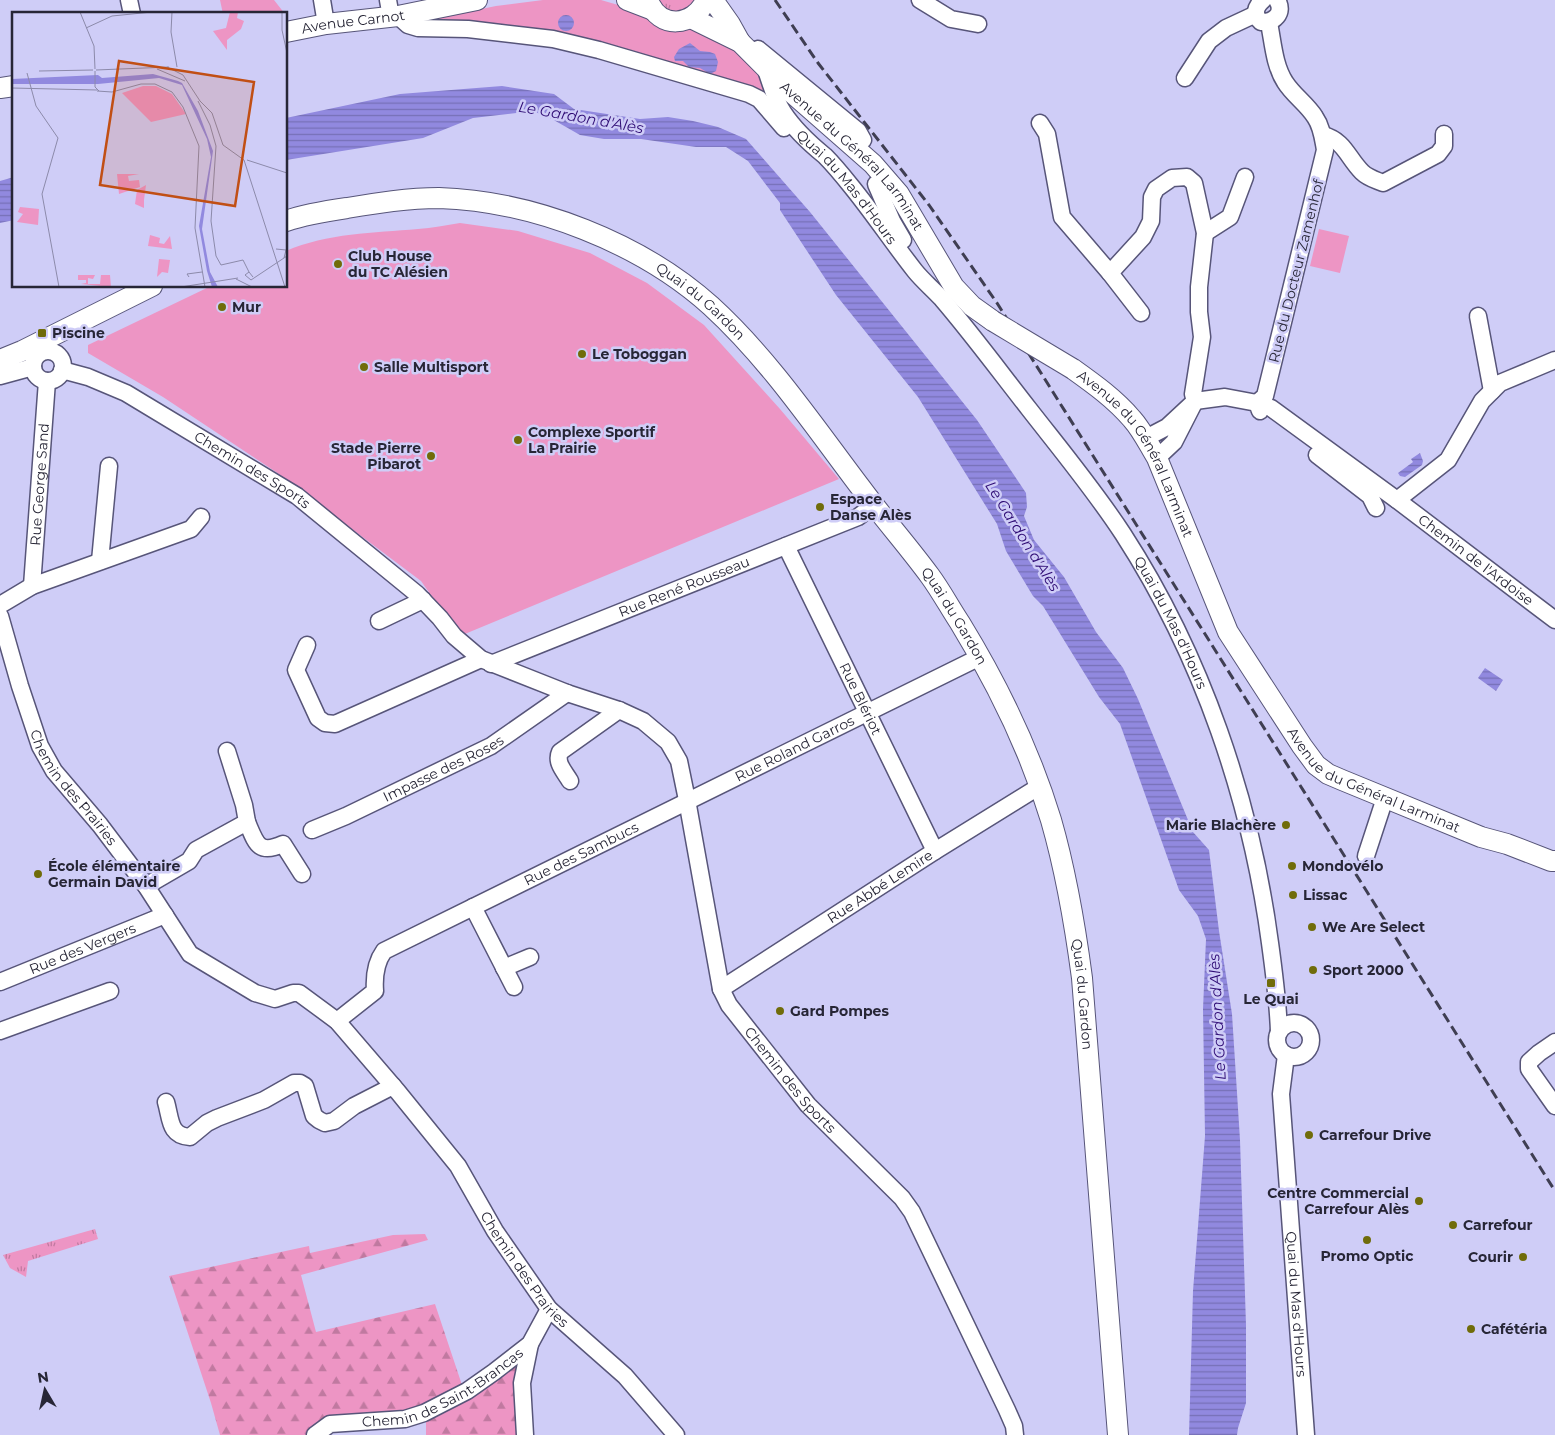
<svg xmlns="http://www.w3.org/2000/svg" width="1555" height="1435" font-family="Montserrat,sans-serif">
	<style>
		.grass { fill: url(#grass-tufts) }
		.forest { fill: url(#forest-firs) }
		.park { fill: #ed95c4 }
		.water { fill: url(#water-rules) }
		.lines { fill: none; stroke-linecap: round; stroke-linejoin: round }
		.minor-casing { stroke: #575579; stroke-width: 19 }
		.major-casing { stroke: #575579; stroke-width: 22 }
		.minor { stroke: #fff; stroke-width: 16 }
		.major { stroke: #fff; stroke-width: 20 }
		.rail { stroke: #3f3e52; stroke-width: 3; stroke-dasharray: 10 5; stroke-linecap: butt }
		.major-bridge-casing { stroke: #575579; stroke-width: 22; stroke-linecap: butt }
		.major-bridge { stroke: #fff; stroke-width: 20 }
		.poi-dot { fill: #706c0a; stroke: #cfcdf7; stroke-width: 2 }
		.labels { text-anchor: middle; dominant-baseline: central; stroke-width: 5; stroke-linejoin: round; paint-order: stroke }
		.street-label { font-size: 14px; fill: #272636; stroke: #cfcdf7 }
		.poi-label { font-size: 14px; font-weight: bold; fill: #272636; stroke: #cfcdf7; text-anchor: start }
		.water-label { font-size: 15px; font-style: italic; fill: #2e0b74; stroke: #cfcdf7 }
		.inset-road { fill: none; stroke: #8c8aaa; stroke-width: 1 }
		.view { fill: #c14f14; fill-opacity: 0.15; stroke: #c14f14; stroke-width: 2.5 }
		.inset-edge { fill: none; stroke: #272636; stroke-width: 2.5 }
	</style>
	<defs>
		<pattern id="grass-tufts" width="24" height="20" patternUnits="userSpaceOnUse" patternTransform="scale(1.25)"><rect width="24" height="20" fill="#ed95c4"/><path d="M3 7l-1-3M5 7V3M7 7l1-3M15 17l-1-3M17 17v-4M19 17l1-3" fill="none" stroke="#c079a0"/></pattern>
		<pattern id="forest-firs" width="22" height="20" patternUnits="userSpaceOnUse" patternTransform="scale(1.25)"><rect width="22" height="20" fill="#ed95c4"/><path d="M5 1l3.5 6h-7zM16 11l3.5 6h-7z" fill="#c079a0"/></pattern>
		<pattern id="water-rules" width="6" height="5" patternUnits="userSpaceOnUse" patternTransform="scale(1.25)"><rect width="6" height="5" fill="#9189df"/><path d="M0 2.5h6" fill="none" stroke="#7670b6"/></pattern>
	</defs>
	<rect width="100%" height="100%" fill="#cfcdf7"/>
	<path class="grass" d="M657,0H696L694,4L677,14L664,10Z
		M95,1229L98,1239L28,1261L26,1277L10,1268L3,1255Z"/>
	<path class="forest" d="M425,1234L428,1240L301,1275L316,1332L435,1304L462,1385L422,1411L312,1435H220L211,1403L169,1276L309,1246L310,1253L393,1235Z
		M522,1354L521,1435H426V1418Z"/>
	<path class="park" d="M220,0H274L285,14H223Z
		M543,0H601L697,28L729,45L746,60L770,91L769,107L684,71L423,21L496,6Z
		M460,223L518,231L590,253L647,283L704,325L780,409L839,479L460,636L421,581L276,472L163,397L88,353V345L211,286H286V251C327,233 374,233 418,229C432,228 446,225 460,223Z
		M1319,229L1349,236L1340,273L1310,266Z"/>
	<path class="water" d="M558 23a8 8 0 1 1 16 0a8 8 0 1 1-16 0Z
		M690,43L700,51L710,52L715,54L718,62L716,71L710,74L700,68L689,67L683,61H675L674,57L679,49Z
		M502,86L554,94L574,109L640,119L668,117L693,121L718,127L746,139L810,212L977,420L1026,493L1027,507L1024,516L1034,540L1064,577L1096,632L1123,668L1138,699L1193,832L1209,850L1219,931L1232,1014L1240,1140L1246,1325V1403L1238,1428L1237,1435H1189L1193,1291L1205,1136L1203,1009L1206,939L1198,916L1179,890L1120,724L1099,697L1043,606L1033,596L1006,551L997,524L918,397L836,295L780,210V203L748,161L726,147H696L641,139H604L580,135L552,119L533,111L473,118L423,138L286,160V118L400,94Z
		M14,177V220L0,223V181Z
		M1420,453L1423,461L1422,465L1405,477L1400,476L1398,473L1413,462L1411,459Z
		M1485,668L1503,680L1496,691L1478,678Z"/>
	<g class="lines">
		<g class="minor-casing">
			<g id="minor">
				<path d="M129,0L132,14"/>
				<path d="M322,0L326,24"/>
				<path d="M388,0L391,17"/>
				<path d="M920,0L951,19L978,24"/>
				<path d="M1263,0C1255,7 1253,15 1261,22C1274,23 1285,13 1277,0"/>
				<path d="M398,16L408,25L418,28L468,29L553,39L599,50L749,94L759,99L784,128"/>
				<path d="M1269,23C1273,42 1274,65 1285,82C1293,95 1307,104 1315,117C1322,127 1323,139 1325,150L1265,396L1257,403L1271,408L1397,500L1448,460L1482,401L1500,383L1555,360"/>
				<path d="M758,49L858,131L863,140"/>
				<path id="s1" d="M766,70C771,84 775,100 783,112C794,129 809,143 825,156C834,165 843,176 851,186C873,213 893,243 915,271C923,281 933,289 942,299C972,334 1000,372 1029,409C1061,450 1095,491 1123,534C1202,656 1251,800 1270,943C1274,972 1278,1002 1279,1032"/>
				<path d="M1185,78L1209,41L1226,28L1256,14"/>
				<path d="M1040,123L1047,134L1062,217L1110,273"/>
				<path d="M1323,135C1345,141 1347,157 1362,172C1368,178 1376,180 1383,183L1438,154L1444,146V134"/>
				<path d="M876,184L892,221L903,240"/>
				<path d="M1205,233L1230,217L1245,177"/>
				<path d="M1141,313L1110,273L1143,237L1151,221L1152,197L1156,189L1172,178L1187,177L1194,183L1205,233L1199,287V312L1202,337L1193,394L1195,401L1225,397L1257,403L1260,411"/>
				<path d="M1478,316L1492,391"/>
				<circle cx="48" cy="366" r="15"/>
				<path id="s2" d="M62,370L88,377L126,393L297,496L417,594L440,618L454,636L481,659L567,693L619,710L643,721L668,742L679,761L687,800L721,989L729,1005L808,1105L902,1198L912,1212L1007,1410L1014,1426L1015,1435"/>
				<path d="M0,376L33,367"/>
				<path d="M1146,438L1167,427L1195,401L1174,442L1157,458"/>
				<path d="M1317,455L1370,496L1376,508"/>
				<path id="s3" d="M1397,500L1555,620"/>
				<path id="s4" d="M786,546L935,851"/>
				<path d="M100,561L109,466"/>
				<path id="s5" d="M32,586L47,381"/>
				<path d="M0,605L32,586L191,529L201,517"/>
				<path id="s6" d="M0,616L20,686L40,746L54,771L100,825L146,886L190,954L255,993L275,999L293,993H299L337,1021L398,1092L458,1166L495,1231L549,1309L625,1376L676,1435"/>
				<path d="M379,621L423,600"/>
				<path d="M307,645L296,670L318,718L325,723L335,724L481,659"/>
				<path id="s7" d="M491,664L858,517L873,506"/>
				<path d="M570,781C565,772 555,763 560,752L619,710"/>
				<path d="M247,822C256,843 258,855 283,844L302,874"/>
				<path id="s8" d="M312,830L346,816L491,746L567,693"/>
				<path d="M1366,856L1385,798"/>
				<path d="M146,886L189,861L196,850L247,822L244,805L227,751"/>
				<path d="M473,907L514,987"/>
				<path d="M504,968L530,957"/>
				<path id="s9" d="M0,982L165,915"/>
				<path id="s10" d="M721,989L935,851L1040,786"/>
				<path id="s11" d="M337,1021L375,991C374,977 376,962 384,951L980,657"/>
				<circle cx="1294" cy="1040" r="17"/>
				<path d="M0,1031L110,991"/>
				<path d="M1555,1042L1539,1053L1529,1062V1069L1555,1106"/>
				<path id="s12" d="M1286,1055L1281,1094L1306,1435"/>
				<path d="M166,1102C171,1119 169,1136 190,1137L207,1123L217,1118L264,1100L294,1083H300L305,1086L314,1116L319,1120L325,1123L334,1121L354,1106L393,1086"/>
				<path id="s13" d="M315,1435L330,1424L405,1419L424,1413L467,1391L494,1372L530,1344L549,1309"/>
				<path d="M525,1435L522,1383L530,1344"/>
			</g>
		</g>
		<g class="major-casing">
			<g id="major">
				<path d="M627,0L653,10"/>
				<path d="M648,0C659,30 694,27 706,0"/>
				<path d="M713,0L730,24L740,42"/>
				<path id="s14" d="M691,18L740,42L783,85L873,164L899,194L954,287L972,306L993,321"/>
				<path id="s15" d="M286,32L326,24L398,16L477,0"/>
				<path d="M0,88L14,86"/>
				<path id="s16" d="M286,221C306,214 326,211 347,208C377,203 408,198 439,198C534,201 641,243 711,306C769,359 814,426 861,488C883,518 908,546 930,576C941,591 950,608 960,623C998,685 1030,751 1051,820C1066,872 1075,925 1082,978L1118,1435"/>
				<path d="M0,360L22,351L152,286"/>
				<path id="s17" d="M1073,369C1094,384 1115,399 1132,419C1142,430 1149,445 1157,458L1228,632L1302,746L1316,765L1328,774L1342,780L1481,837L1507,844L1551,861H1555"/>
			</g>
		</g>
		<use href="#minor" class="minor"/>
		<use href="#major" class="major"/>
		<path class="rail" d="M775,0L818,63L929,205L997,303L1555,1191"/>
		<g class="major-bridge-casing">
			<path id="major-bridge" d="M993,321L1073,369"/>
		</g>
		<use href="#major-bridge" class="major-bridge"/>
	</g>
	<g class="poi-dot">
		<circle cx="338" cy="264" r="5"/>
		<circle cx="222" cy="307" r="5"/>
		<rect x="37" y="328" width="10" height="10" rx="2.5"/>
		<circle cx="582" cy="354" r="5"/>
		<circle cx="364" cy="367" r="5"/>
		<circle cx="518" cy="440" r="5"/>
		<circle cx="431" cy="456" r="5"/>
		<circle cx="820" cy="507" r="5"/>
		<circle cx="1286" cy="825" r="5"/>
		<circle cx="1292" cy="866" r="5"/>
		<circle cx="38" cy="874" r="5"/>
		<circle cx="1293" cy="895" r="5"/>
		<circle cx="1312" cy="927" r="5"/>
		<circle cx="1313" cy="970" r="5"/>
		<rect x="1266" y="978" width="10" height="10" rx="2.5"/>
		<circle cx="780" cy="1011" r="5"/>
		<circle cx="1309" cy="1135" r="5"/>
		<circle cx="1419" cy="1201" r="5"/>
		<circle cx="1453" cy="1225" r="5"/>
		<circle cx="1367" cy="1240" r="5"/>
		<circle cx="1523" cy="1257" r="5"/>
		<circle cx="1471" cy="1329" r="5"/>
	</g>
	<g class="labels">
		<g class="street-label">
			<text stroke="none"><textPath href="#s15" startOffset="68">Avenue Carnot</textPath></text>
			<text stroke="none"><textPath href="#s14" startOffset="215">Avenue du Général Larminat</textPath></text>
			<text stroke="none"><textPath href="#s1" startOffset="144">Quai du Mas d'Hours</textPath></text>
			<text transform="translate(1296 271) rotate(-76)">Rue du Docteur Zamenhof</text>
			<text stroke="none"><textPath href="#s16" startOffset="442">Quai du Gardon</textPath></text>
			<text stroke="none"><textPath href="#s17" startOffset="108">Avenue du Général Larminat</textPath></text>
			<text stroke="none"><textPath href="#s2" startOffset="216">Chemin des Sports</textPath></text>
			<text stroke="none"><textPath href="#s5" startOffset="102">Rue George Sand</textPath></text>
			<text stroke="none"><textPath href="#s3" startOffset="99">Chemin de l'Ardoise</textPath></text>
			<text stroke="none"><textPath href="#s7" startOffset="208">Rue René Rousseau</textPath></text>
			<text stroke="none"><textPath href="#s16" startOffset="848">Quai du Gardon</textPath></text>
			<text stroke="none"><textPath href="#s1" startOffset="689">Quai du Mas d'Hours</textPath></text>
			<text stroke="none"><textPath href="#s4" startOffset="170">Rue Blériot</textPath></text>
			<text stroke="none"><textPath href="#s11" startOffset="548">Rue Roland Garros</textPath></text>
			<text stroke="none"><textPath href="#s8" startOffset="145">Impasse des Roses</textPath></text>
			<text stroke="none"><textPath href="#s17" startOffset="528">Avenue du Général Larminat</textPath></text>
			<text stroke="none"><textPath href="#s6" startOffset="189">Chemin des Prairies</textPath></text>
			<text stroke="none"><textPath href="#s11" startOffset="310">Rue des Sambucs</textPath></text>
			<text stroke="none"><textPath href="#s10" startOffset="189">Rue Abbé Lemire</textPath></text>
			<text stroke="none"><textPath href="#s9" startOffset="89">Rue des Vergers</textPath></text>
			<text stroke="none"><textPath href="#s16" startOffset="1252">Quai du Gardon</textPath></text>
			<text stroke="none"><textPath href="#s2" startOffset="1089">Chemin des Sports</textPath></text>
			<text stroke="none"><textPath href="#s6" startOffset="874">Chemin des Prairies</textPath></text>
			<text stroke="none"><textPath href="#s12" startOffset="250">Quai du Mas d'Hours</textPath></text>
			<text stroke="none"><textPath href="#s13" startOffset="140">Chemin de Saint-Brancas</textPath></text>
		</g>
		<g class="poi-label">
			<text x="348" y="256">Club House<tspan x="348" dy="16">du TC Alésien</tspan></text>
			<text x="232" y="307">Mur</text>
			<text x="52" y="333">Piscine</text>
			<text x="592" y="354">Le Toboggan</text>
			<text x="374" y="367">Salle Multisport</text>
			<text x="528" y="432">Complexe Sportif<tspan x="528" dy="16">La Prairie</tspan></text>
			<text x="421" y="448" text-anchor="end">Stade Pierre<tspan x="421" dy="16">Pibarot</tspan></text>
			<text x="830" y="499">Espace<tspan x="830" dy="16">Danse Alès</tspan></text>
			<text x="1276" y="825" text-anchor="end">Marie Blachère</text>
			<text x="48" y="866">École élémentaire<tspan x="48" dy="16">Germain David</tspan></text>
			<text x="1302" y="866">Mondovélo</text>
			<text x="1303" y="895">Lissac</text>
			<text x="1322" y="927">We Are Select</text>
			<text x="1323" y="970">Sport 2000</text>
			<text x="1271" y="999" text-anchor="middle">Le Quai</text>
			<text x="790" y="1011">Gard Pompes</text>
			<text x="1319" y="1135">Carrefour Drive</text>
			<text x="1409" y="1193" text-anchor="end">Centre Commercial<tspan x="1409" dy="16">Carrefour Alès</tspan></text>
			<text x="1463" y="1225">Carrefour</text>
			<text x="1367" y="1256" text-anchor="middle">Promo Optic</text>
			<text x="1513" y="1257" text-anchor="end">Courir</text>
			<text x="1481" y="1329">Cafétéria</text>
		</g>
		<g class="water-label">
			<text transform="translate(581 117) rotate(10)">Le Gardon d'Alès</text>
			<text transform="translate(1023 536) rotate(58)">Le Gardon d'Alès</text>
			<text transform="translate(1217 1017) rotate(-93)">Le Gardon d'Alès</text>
		</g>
	</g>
	<g transform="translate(12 12)">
		<rect width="275" height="275" fill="#cfcdf7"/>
		<path d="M105,162H127L116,164L117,169L127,168L128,175L107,182ZM134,173L132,188V196L123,192L125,178ZM147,247L158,248L156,261L150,260L145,265ZM66,263H83L81,267L76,266V272H88L89,263H98L99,275L69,272L74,271V268H66Z" fill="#ed95c4"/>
		<path d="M218,0H226L225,6L232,9L229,17L215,28V38L201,19L214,16ZM131,74H144L160,82L174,102L139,110L110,81ZM8,195L27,197L26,213L5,210L11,202L6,200Z" fill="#ed95c4"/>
		<path d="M138,223L148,226L147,231L152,232L158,224L160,237L136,234Z" fill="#ed95c4"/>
		<path d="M86,63L90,66L141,62L166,69L170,71L186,99L201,139L190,217L198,260L206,275H200L195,259L187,214L199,145L195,127L170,73L147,66L86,72H0V67Z" fill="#9189df"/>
		<path class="inset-road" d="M68,0L82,34L83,57M160,0L159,20L165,55M270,0V18L275,41M74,16L100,4L140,0M155,55L171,63L188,89L200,101L211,133L232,148L273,275M145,57L173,69M84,58L157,55M27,59L81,58M83,59V75L87,79M15,61L24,94L46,126L30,182L47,275M0,76L85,78M85,79L100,80L129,72H143L160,80L171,95L187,134L183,216L193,275M186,89L198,113L204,134L199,209L204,244L209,253L231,248L237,260M235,148L275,161M264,237L274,238L272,246M177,265L175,262L190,260M241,265L237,260L233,263L239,268L275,244M224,267L240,275M169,275L226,266"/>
		<path class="view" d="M107,49L242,70L223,194L88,173Z"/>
		<rect width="275" height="275" class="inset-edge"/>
	</g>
	<g transform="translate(45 1390) rotate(351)" stroke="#cfcdf7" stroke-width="4" paint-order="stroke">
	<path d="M0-4L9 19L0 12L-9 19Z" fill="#272636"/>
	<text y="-8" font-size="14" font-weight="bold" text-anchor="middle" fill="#272636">N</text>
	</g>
</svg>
